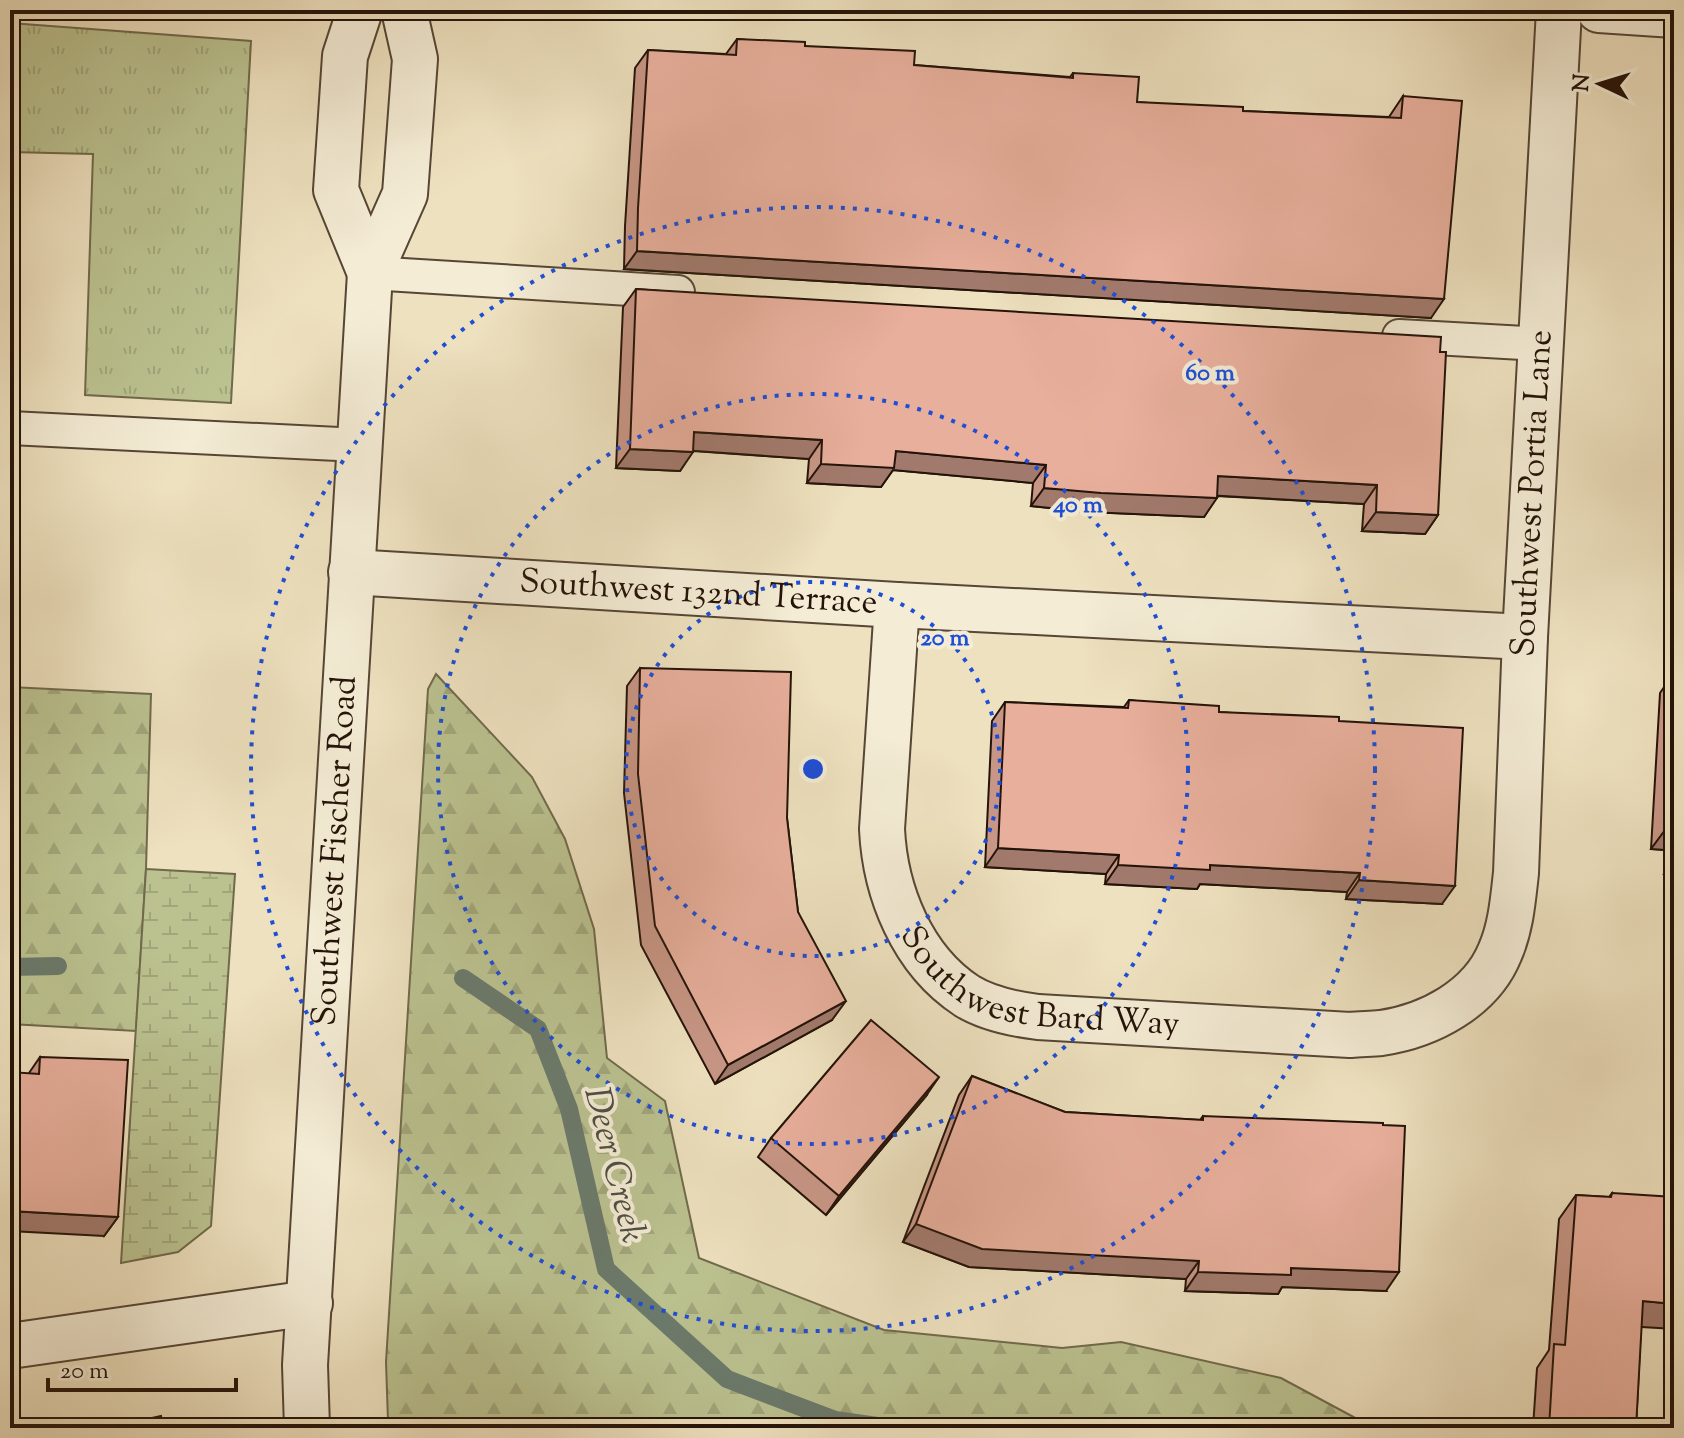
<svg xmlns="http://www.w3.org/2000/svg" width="1684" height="1438" font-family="'Sorts Mill Goudy',serif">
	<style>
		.grass { fill: url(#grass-tufts); stroke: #706a4c; stroke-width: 2 }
		.forest { fill: url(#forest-firs); stroke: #706a4c; stroke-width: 2 }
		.wetland { fill: url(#wetland-marsh); stroke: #706a4c; stroke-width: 2 }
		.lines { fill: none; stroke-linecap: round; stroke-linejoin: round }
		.stream { stroke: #6b7a6c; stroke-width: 18 }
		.service-casing { stroke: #564636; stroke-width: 36 }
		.minor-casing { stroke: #564636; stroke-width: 48 }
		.service { stroke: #f4ecd5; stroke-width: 32 }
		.minor { stroke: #f4ecd5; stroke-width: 44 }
		.wall { fill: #c89686; stroke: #241309; stroke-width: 2 }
		.shaded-wall { fill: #a27a6d; stroke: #241309; stroke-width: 2 }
		.building { fill: #e8af9c; stroke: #241309; stroke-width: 2 }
		.ring { fill: none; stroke: #1d4ed8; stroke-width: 4; stroke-dasharray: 4 8 }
		.labels { text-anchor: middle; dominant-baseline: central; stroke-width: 8; stroke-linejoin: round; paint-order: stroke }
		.street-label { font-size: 34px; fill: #241309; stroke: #f4ecd5 }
		.water-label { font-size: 36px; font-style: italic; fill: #4d4f43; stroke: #f4ecd5 }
		.centre { fill: #1d4ed8; stroke: #f4ecd5; stroke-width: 4 }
		.ring-label { font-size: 24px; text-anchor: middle; font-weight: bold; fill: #1d4ed8; stroke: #f4ecd5; stroke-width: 8; stroke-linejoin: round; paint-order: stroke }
	</style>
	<defs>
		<pattern id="grass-tufts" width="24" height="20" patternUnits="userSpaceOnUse" patternTransform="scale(2)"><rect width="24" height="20" fill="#bbc290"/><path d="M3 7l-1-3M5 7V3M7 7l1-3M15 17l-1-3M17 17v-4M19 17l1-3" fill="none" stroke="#a1a67b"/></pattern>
		<pattern id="forest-firs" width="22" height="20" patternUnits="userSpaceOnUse" patternTransform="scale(2)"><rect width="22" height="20" fill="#bbc290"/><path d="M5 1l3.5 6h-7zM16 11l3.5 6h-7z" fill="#a1a67b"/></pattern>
		<pattern id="wetland-marsh" width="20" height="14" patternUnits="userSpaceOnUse" patternTransform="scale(2)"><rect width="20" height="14" fill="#bbc290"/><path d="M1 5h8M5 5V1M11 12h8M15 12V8" fill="none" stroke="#a1a67b"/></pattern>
	</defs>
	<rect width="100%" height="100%" fill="#eee1bf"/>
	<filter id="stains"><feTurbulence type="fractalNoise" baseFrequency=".0025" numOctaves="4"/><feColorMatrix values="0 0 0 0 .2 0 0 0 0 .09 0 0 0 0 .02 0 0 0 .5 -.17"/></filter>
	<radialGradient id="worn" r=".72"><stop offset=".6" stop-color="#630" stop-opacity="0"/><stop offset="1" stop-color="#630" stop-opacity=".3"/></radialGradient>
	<path class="grass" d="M10,23L251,41L231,403L85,395L93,154L10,152Z"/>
	<path class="forest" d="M436,674L532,777L565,839L594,929L607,1058L665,1101L699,1258L884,1330L1062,1348L1121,1342L1281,1378L1374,1428H395L388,1421L386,1362L428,689Z
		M10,687L151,694L146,869L136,1031L10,1024Z"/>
	<path class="wetland" d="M146,869L235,874L211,1226L178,1252L121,1263Z"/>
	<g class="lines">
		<path class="stream" d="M10,967L58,966
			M463,978L538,1029L569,1109L606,1269L727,1379L835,1420L891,1428"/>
		<g class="service-casing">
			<path id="service" d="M370,273L678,292
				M1399,336L1542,344
				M10,428L359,445"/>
		</g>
		<g class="minor-casing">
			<g id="minor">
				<path d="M360,10L345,56L336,190L370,273"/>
				<path d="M1599,10L1674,15"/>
				<path id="s1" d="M351,572L897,605L1525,637"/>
				<path id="s2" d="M897,605L882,829C885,892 912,960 967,996C988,1009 1014,1014 1038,1017L1350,1035C1361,1034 1371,1034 1381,1033C1429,1026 1481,999 1500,952C1511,927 1513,899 1516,873L1525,637L1559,10"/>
				<path d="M10,1346L310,1303"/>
				<path id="s3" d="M307,1428L305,1365L370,273L405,194L415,59L404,10"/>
			</g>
		</g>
		<use href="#service" class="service"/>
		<use href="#minor" class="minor"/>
	</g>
	<path class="wall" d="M737,39L805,46L914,65L1070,77L1073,73L1137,102L1243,111L1389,117L1403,96L1431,318L624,269L625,226L635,68L648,50L726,54Z
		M636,289L1440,352L1438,515L1425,534L1362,531L1364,504L1217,496L1204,517L1088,512L1031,506L1033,483L893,470L881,487L807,483L809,459L693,451L680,471L616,468L623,307Z
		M1674,450V597L1667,596L1673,504H1670Z
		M640,668L787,818L798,912L832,1020L715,1084L641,945L624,793L627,686Z
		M1673,674H1674V875L1664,874L1665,850L1651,849L1660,693Z
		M1129,700L1219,712L1339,721L1442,904L1346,899L1347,892L1200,884L1197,889L1105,884L1106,874L985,867L992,721L1005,702L1124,707Z
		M40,1057L118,1217L104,1236L29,1073Z
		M972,1076L1065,1112L1200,1120L1203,1116L1386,1291L1282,1287L1278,1294L1185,1291L1186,1279L969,1267L903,1242L959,1095Z
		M926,1096L826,1215L758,1157L771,1138Z
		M1612,1193L1641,1327L1636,1428H1533L1537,1368L1549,1350L1559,1219L1576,1195L1609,1197Z"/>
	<path class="shaded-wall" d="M637,251L1444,299L1431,318L624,269Z
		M694,432L822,440L809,459L681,450Z
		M630,449L693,452L680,471L616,468Z
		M896,451L1046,465L1033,483L893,470L881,487L807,483L821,464Z
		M1218,476L1377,485L1364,504L1205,495Z
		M1044,488L1217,498L1204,517L1088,512L1031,506Z
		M1376,512L1438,515L1425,534L1362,531Z
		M1674,586V597L1667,596Z
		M1665,830L1674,831V837L1665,850L1651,849Z
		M998,848L1119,855L1106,874L985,867Z
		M1674,860V875L1664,874Z
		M1118,865H1210L1360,873L1347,892L1200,884L1197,889L1105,884Z
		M1359,880L1455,886L1442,904L1346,899Z
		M846,1001L832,1020L715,1084L728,1065Z
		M939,1077L926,1096L826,1215L839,1196Z
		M10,1211L118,1217L104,1236L10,1231Z
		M916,1224L1199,1261L1186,1279L969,1267L903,1242Z
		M1291,1268L1399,1272L1386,1291L1282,1287L1278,1294L1185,1291L1198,1272Z
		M1643,1301L1674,1304V1329L1626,1326Z"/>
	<path class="building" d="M737,39L805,42V46L915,51L914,65L1073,78V73L1139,77L1137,102L1243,107V111L1401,118L1403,96L1462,101L1444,299L637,251L638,208L648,50L736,55Z
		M636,289L1441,337L1440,352H1446L1438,515L1376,512L1377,485L1218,476L1217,498L1101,493L1044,488L1046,465L896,451L894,468L821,464L822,440L694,432L693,452L630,449Z
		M640,668L791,672L787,818L798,912L846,1001L728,1065L655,926L638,774Z
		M1673,674H1674V831L1665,830Z
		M1129,700L1219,706V712L1339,717V721L1463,728L1455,886L1359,880L1360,873L1210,865V870L1118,865L1119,855L998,848L1005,702L1128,708Z
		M871,1020L939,1077L839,1196L771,1138Z
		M40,1057L128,1060L118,1217L10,1211V1072L39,1074Z
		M972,1076L1065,1112L1203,1120V1116L1383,1123V1125L1405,1126L1399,1272L1291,1268V1275L1198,1272L1199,1261L982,1249L916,1224Z
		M1612,1193L1674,1197V1304L1643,1301L1636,1428H1549L1554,1344L1565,1345L1576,1195L1611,1197Z
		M161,1416L163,1428H68L106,1420L107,1428Z
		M199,1425L200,1428H184Z"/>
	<g class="ring">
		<circle cx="813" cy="769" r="187"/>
		<circle cx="813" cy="769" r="375"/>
		<circle cx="813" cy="769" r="562"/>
	</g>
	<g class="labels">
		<g class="street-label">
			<text stroke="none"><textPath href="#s2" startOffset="1448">Southwest Portia Lane</textPath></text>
			<text stroke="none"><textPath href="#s1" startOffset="348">Southwest 132nd Terrace</textPath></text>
			<text stroke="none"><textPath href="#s3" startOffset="578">Southwest Fischer Road</textPath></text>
			<text stroke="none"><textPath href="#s2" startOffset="482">Southwest Bard Way</textPath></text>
		</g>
		<g class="water-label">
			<text transform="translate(613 1165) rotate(76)">Deer Creek</text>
		</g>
	</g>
	<circle cx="813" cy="769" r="12" class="centre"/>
	<g class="ring-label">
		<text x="1210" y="380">60 m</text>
		<text x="1078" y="512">40 m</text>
		<text x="945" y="645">20 m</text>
	</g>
	<rect width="1684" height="1438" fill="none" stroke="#eee1bf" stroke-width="40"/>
	<rect x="12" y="12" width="1660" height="1414" fill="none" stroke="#241309" stroke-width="4"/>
	<rect x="20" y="20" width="1644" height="1398" fill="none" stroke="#241309" stroke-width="2"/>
	<g transform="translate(1600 84) rotate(274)" stroke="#f4ecd5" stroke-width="6" paint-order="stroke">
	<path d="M0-6L14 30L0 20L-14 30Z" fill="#241309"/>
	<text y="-12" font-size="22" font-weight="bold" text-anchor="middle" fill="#241309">N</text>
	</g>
	<path d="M48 1378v12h188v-12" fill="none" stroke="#241309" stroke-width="4"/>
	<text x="60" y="1378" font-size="24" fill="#241309" stroke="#f4ecd5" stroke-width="6" paint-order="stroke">20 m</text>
	<rect width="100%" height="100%" filter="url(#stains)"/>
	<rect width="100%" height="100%" fill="url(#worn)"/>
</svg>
